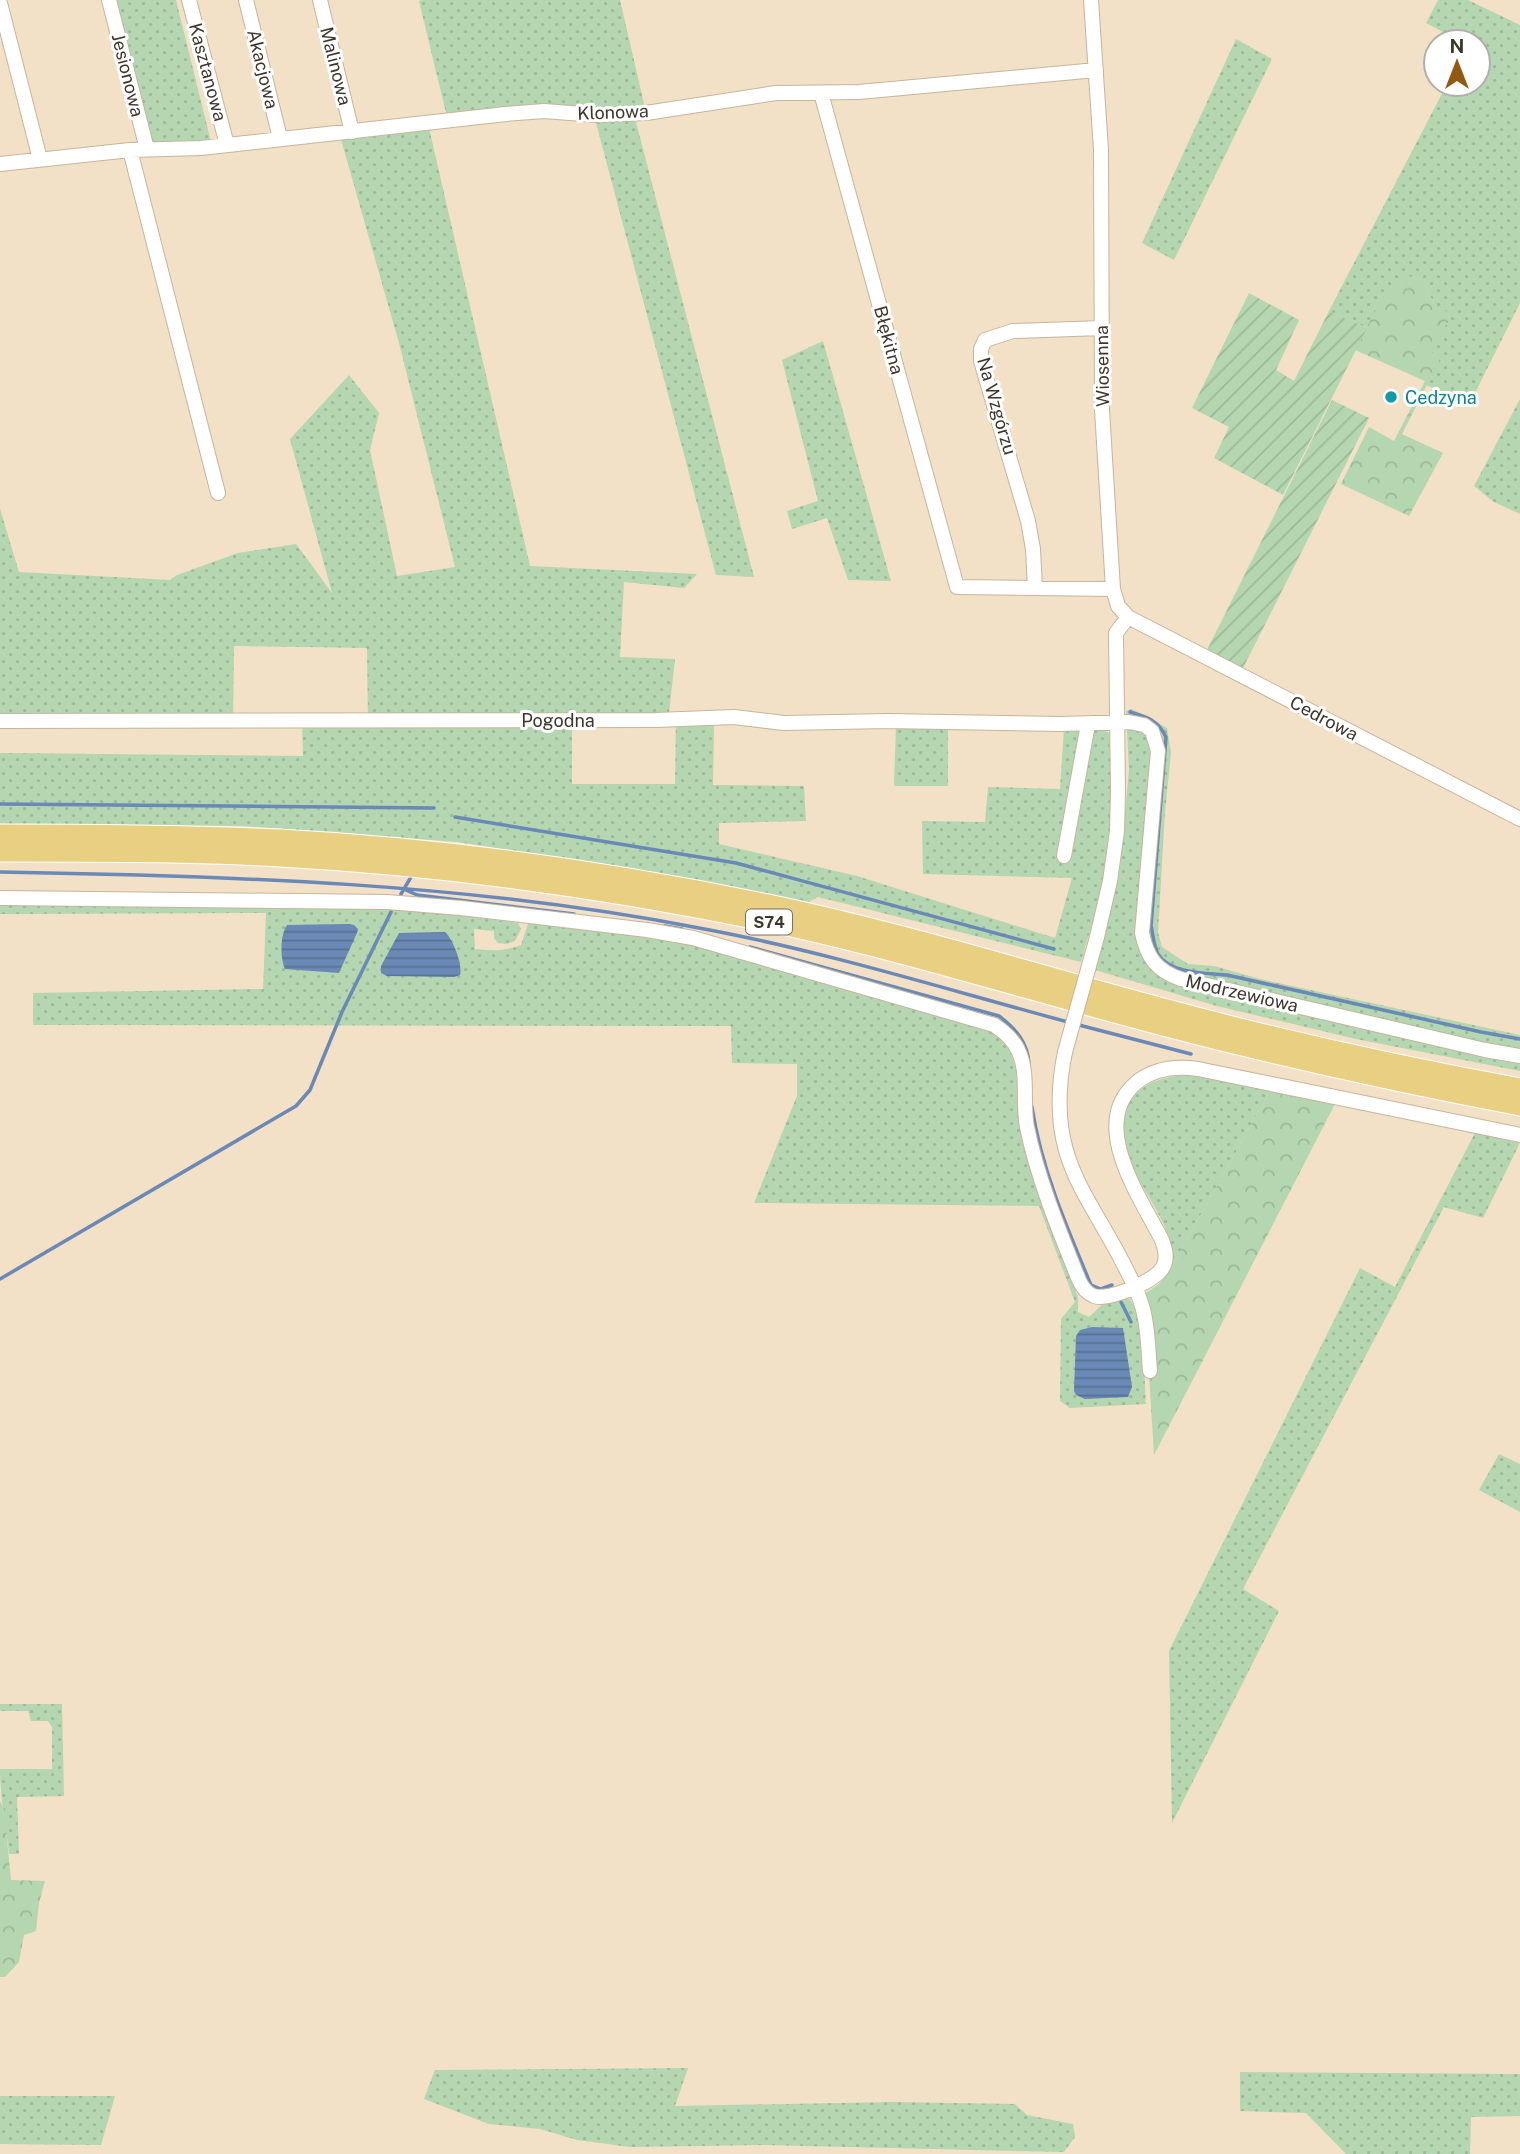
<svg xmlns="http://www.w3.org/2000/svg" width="1520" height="2154" font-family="'Public Sans',sans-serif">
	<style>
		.grass { fill: url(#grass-dots) }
		.forest { fill: url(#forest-crowns) }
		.garden { fill: url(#garden-furrows) }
		.water { fill: url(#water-rules) }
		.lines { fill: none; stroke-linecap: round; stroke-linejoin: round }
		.stream { stroke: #6a89b6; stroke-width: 3.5 }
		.minor-casing { stroke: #c6b59c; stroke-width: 16 }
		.highway-casing { stroke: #fff; stroke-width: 21 }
		.minor { stroke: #fff; stroke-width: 14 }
		.highway { stroke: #e8cf81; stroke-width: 19 }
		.minor-bridge-casing { stroke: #c6b59c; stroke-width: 16; stroke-linecap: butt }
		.minor-bridge { stroke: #fff; stroke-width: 14 }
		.culture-dot { fill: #0f9aa8; stroke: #fff; stroke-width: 2.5 }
		.labels { text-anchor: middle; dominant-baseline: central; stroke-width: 6; stroke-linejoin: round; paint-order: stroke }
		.shield { fill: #fff; stroke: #77726b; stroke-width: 2 }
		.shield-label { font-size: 16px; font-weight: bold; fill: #3d362c }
		.street-label { font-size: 18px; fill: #3d362c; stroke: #fff }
		.culture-label { font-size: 18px; fill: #0d838f; stroke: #fff; text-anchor: start }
	</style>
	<defs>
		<pattern id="grass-dots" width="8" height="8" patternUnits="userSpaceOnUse" patternTransform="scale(1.75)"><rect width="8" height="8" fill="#b4d6b1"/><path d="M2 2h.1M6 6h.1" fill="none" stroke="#9cb898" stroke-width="1.8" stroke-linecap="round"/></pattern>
		<pattern id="forest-crowns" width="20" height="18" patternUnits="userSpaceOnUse" patternTransform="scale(1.75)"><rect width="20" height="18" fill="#b4d6b1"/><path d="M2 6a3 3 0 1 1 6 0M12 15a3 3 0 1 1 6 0" fill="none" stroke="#9cb898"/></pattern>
		<pattern id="garden-furrows" width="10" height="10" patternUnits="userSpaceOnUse" patternTransform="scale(1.75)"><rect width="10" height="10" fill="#b4d6b1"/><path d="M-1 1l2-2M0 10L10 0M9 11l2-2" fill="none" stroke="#9cb898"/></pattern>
		<pattern id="water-rules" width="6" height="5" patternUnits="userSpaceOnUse" patternTransform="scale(1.75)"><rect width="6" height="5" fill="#6a89b6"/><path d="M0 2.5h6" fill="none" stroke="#587194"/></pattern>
	</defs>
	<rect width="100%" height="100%" fill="#f2e0c7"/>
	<path class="grass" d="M117,0H176L211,142L150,144Z
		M423,0H620L645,108L447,117L419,1Z
		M1438,0H1468L1520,25V303L1469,405L1426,385L1439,359L1428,350L1434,304L1423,280L1408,276L1384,296L1367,328L1329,311L1447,84H1478V42H1462L1426,23Z
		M1236,39L1272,59L1174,260L1142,243Z
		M635,118L754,577L716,575L595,119Z
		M429,128L530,566L697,574L684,588L624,582L620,657L675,659L669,713L752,724H714L713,785L804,786L806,821L719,823V844L857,876L1055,938L1072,878L923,874L922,821L985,822L988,787L1060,789L1064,729L1103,730L1109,733C1112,782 1112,830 1104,879C1099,907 1088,935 1081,962L818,897L809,902L623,868L457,842L243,826L0,824V753L303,756L302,720L572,723V784H675L676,720H368L367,648L234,646L233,721H0V509L19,572L170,580L177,575L238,553L296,544L332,593L290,439L349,375L379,413L370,450L397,576L455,567L399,343L340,136Z
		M823,341L891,581L848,580L827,518L792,529L787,511L818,501L782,360Z
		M1520,399V514L1494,502L1474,486Z
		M1132,709L1167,728L1171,753L1165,812L1158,932L1162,947L1188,964L1214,966L1260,979L1520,1035V1071L1356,1039L1217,1006L1095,970L1120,867L1129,770L1126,711Z
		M948,724V786H894L896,726Z
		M0,903L409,908L518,923L521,929L515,941L506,944L498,943L494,938V931L474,929L475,949C491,951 506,951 521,945L528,924L532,923L669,939L697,945L985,1028L1004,1040L1011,1052L1016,1070L1021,1131L1078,1298V1312L1089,1317C1099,1309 1110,1292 1126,1297C1144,1303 1145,1386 1146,1404L1070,1408L1060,1401L1061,1319L1075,1302L1039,1206L754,1203L797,1096V1064L732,1063L731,1026L33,1025V993L263,989L266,913L0,914Z
		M1192,1075L1270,1091L1168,1273C1170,1268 1172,1262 1172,1257C1173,1216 1123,1177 1123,1127C1124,1116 1125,1105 1133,1097C1150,1079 1168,1076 1192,1075Z
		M1475,1133L1519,1143L1518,1147L1483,1218L1444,1207L1243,1589L1279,1611L1172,1823L1169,1651L1360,1268L1395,1287Z
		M1499,1454L1520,1464V1512L1479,1490Z
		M0,1704H62L64,1796L17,1797L19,1854H9C6,1825 0,1798 0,1769H52V1727L48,1721H31L28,1711H0Z
		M688,2068L675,2106L894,2102L1015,2104L1027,2115L1073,2124L1075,2137L1064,2152L764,2145L630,2147L577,2140L540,2129L489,2124L424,2099L435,2070Z
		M1240,2072L1520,2074V2116L1471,2117L1470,2154H1346L1306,2113L1240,2111Z
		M0,2096H115L101,2145L0,2144Z"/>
	<path class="forest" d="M1408,276L1423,280L1434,304L1453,315L1429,350L1440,359L1402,434L1443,453L1409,516L1341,484L1369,427L1394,441L1425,381L1355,350L1383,296Z
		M1270,1091L1335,1104L1154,1455L1144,1294L1158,1285L1168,1273Z
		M0,1801L4,1809L11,1880L45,1881L39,1903L36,1931L24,1935L19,1962L5,1977H0Z"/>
	<path class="garden" d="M1249,293L1299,320L1276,370L1294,381L1329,311L1367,328L1283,495L1214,458L1229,427L1192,408Z
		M1332,400L1369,418L1243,668L1207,650Z"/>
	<path class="water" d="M349,924L354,925L358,929L357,933L339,973L285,969C280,958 280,935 287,925Z
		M445,932C453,939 463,965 460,975L454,977L387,976L381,973V966L399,933Z
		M1092,1327L1123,1328L1132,1387L1128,1397L1085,1399L1076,1395L1074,1391L1076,1336L1080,1330Z"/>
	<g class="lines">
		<path class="stream" d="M1130,712C1147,717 1158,720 1166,737L1151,926C1153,934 1154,947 1158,954C1170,974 1207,973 1227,975L1481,1032L1520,1039
			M0,804L434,808
			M455,817L736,863L1054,949
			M0,872C234,876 469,883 699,928C824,951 945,989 1068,1022
			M406,890L417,895L574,914
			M401,894L411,877
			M665,926L682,929
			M750,947L999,1016C1016,1029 1028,1043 1029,1064
			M1075,1024L1191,1054
			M1032,1107C1041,1168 1067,1228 1091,1285L1101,1289L1112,1285
			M0,1279L296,1106L310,1090L342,1012L391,912
			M1121,1302L1131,1322"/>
		<g class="minor-casing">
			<path id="minor" d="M109,0L147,149
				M189,0L227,145
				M246,0L280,138
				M320,0L352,132
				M1091,0L1101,150L1102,410L1113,589L1118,606L1128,617L1520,819
				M0,3L40,159
				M821,93L957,587L1113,589
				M130,150L218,493
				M0,164L130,150L201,148L506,114L544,111L596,115L646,113L776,93L859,92L1096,70
				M1035,588L1033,549L1028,521L981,361V349L985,340L1013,331L1102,328
				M0,721L656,720L734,717L784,723L888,721L1061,724L1129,722L1144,725L1152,731L1158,751L1142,933C1147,958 1157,971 1181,979L1485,1050L1520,1056
				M1064,856L1088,724
				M0,898L387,902L461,908L647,930L693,938L994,1025C1005,1032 1014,1040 1019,1052C1029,1075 1022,1103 1027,1127C1037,1177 1060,1233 1079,1280C1082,1287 1086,1293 1094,1296C1109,1301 1156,1281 1163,1267C1168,1258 1165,1249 1162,1240C1140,1197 1088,1124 1136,1083C1154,1068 1176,1066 1198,1069L1520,1135
				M1097,937L1110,881L1117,831L1118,792L1116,633L1128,617
				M1065,1052C1041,1169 1100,1201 1139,1297C1148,1320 1148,1346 1150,1371"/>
		</g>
		<g class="highway-casing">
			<path id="highway" d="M0,834C93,834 187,835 280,839C446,848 610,871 773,905C905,933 1033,973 1163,1008C1281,1040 1400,1066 1520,1088
				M0,852C93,852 187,852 280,857C445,866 610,889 773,923C904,951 1033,992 1163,1026C1281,1057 1400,1083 1520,1106"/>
		</g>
		<use href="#minor" class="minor"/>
		<use href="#highway" class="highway"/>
		<g class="minor-bridge-casing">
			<path id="minor-bridge" d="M1065,1052L1097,937"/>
		</g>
		<use href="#minor-bridge" class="minor-bridge"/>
	</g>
	<circle class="culture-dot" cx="1391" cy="397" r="7"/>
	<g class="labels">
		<rect class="shield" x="746" y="909.5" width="46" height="25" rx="5"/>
		<g class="shield-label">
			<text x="769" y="922">S74</text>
		</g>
		<g class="street-label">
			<text transform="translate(336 66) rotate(76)">Malinowa</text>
			<text transform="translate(263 69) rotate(76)">Akacjowa</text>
			<text transform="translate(208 72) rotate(75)">Kasztanowa</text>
			<text transform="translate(128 75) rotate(76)">Jesionowa</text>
			<text transform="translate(613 112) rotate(-2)">Klonowa</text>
			<text transform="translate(889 340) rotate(75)">Błękitna</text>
			<text transform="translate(1102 366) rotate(-91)">Wiosenna</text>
			<text transform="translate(997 406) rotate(74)">Na Wzgórzu</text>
			<text transform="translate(1324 718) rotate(28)">Cedrowa</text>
			<text x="558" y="720">Pogodna</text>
			<text transform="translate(1242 993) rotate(13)">Modrzewiowa</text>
		</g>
		<g class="culture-label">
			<text x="1405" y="397">Cedzyna</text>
		</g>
	</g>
	<g transform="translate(1457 63)"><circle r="33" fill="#ffffff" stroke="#b1afab" stroke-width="2"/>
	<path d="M0-5L12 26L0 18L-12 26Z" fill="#915911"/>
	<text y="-10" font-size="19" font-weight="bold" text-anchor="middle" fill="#3d362c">N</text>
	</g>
</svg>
